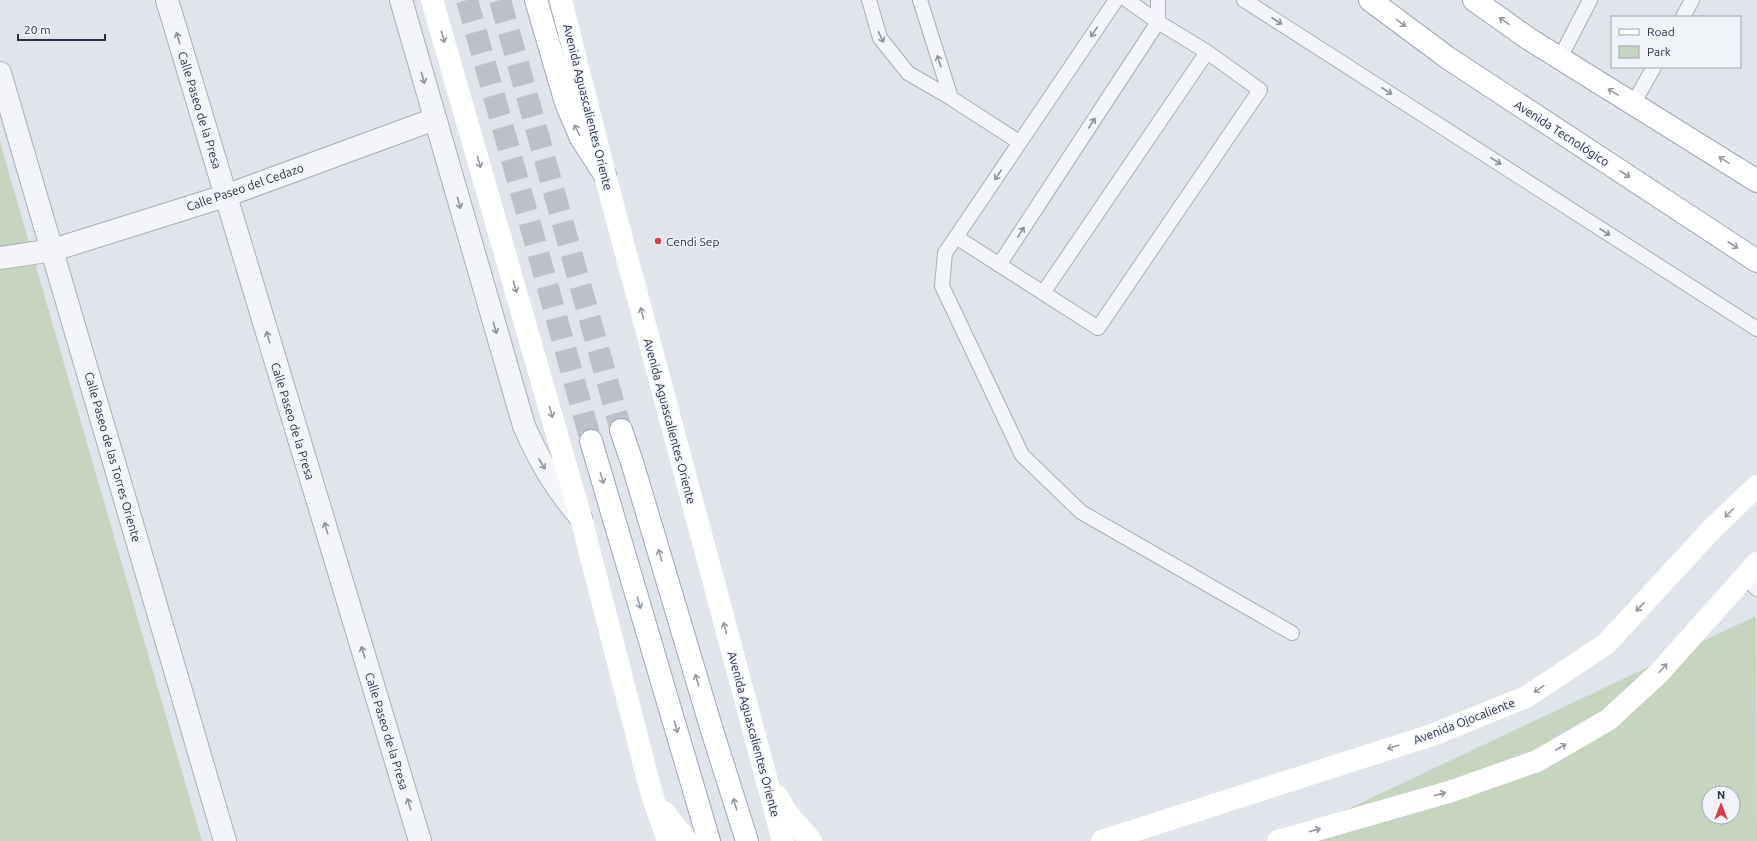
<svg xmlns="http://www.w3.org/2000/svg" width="1757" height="841" font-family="Ubuntu,sans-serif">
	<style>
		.green { fill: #c5d5c0; fill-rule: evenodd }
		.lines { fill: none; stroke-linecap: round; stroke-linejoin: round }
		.primary-tunnel { stroke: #bbc0ca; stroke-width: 22; stroke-dasharray: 22 11; stroke-linecap: butt }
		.lane-casing { stroke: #a8aeb9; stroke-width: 16 }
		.street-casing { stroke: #a8aeb9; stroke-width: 24 }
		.primary-casing { stroke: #9ea7b8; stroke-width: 24 }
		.lane { stroke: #f3f5f8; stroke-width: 14 }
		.street { stroke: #f3f5f8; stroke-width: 22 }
		.secondary { stroke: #fff; stroke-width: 22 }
		.primary { stroke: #fff; stroke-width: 22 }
		.oneway { stroke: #8d929e }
		.oneway2 { stroke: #9398a2 }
		.poi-dot { fill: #dc3949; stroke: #f0f3f8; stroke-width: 1.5 }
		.labels { text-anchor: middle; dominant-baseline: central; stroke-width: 3; stroke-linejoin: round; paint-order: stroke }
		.street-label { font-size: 12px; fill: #273044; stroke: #f0f3f8 }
		.poi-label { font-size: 12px; fill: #273044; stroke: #f0f3f8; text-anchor: start }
	</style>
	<rect width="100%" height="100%" fill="#e0e4eb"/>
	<path class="green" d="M0,142L202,841H0Z
		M1756,616L1757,841H1280ZM1709,793H1733V817H1709Z"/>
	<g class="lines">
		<path class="primary-tunnel" d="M467,0L591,441
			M500,0L621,430"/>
		<g class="lane-casing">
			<path id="lane" d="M869,0L880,38L908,73L951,98L1019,142
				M920,0L951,98
				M1116,0L956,237L1098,328L1260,90L1207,52L1158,22L1127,0
				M1244,0L1757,329
				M1683,17L1692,0
				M1560,58L1590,0
				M1633,104L1654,67
				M956,237L945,253L942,286L1022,455L1081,512L1292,633
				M999,265L1158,22V0
				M1043,293L1207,52
				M1744,577L1757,589"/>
		</g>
		<g class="street-casing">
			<path id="street" d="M167,0L420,841
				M401,0L524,426C540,462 555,488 581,518
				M0,73L225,841
				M0,258L53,250L225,196L435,119"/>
		</g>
		<g class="primary-casing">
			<path id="primary" d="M536,0L566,103L581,138L605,175
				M1370,0L1448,58L1757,261
				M1474,0L1529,39L1757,181
				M621,430L632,462L711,727L747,841
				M591,441L709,841"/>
		</g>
		<use href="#lane" class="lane"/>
		<use href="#street" class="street"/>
		<path class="secondary" d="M432,0L581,518L652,795L668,841
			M561,0L605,175L783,841
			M777,796L787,813L811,841
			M664,812L687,841
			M1102,841L1435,734L1526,697L1606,644L1711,530L1757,486
			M1278,841L1452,791L1537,761L1608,720L1659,673L1757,563"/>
		<use href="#primary" class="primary"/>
	</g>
	<defs><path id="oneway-shaft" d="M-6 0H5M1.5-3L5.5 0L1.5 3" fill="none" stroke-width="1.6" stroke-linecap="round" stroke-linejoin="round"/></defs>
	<g class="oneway">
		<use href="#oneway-shaft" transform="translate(1277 21) rotate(33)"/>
		<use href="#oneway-shaft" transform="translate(1094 32) rotate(124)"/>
		<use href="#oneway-shaft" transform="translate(881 37) rotate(64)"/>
		<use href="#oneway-shaft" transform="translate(178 38) rotate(-107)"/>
		<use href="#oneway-shaft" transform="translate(939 61) rotate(-108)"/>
		<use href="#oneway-shaft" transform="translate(423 78) rotate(74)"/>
		<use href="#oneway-shaft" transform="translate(1387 91) rotate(33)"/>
		<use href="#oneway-shaft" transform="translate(1092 123) rotate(-57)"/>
		<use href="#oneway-shaft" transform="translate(1496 161) rotate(33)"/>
		<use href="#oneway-shaft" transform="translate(998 175) rotate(123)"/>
		<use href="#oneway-shaft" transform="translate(459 203) rotate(74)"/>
		<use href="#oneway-shaft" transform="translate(1021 232) rotate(-57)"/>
		<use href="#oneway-shaft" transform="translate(1605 232) rotate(33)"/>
		<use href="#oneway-shaft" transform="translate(495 328) rotate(74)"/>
		<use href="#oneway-shaft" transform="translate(268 337) rotate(-107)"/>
		<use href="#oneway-shaft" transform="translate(542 464) rotate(59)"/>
		<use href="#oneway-shaft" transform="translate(326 528) rotate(-107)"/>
		<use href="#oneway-shaft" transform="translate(363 652) rotate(-107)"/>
		<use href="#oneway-shaft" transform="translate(409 804) rotate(-107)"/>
	</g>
	<g class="oneway2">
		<use href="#oneway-shaft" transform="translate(1504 21) rotate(-145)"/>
		<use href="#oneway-shaft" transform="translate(1401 23) rotate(37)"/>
		<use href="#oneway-shaft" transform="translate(443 37) rotate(74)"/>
		<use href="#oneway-shaft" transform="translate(1613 92) rotate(-148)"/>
		<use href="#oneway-shaft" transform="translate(577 130) rotate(-116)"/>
		<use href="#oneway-shaft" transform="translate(1724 160) rotate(-148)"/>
		<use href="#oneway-shaft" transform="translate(479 162) rotate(74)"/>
		<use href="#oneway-shaft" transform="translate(1625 174) rotate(33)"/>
		<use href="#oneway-shaft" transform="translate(1733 245) rotate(33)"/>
		<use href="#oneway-shaft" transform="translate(515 287) rotate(74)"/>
		<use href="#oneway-shaft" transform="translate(642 313) rotate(-105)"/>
		<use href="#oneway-shaft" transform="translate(551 412) rotate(74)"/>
		<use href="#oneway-shaft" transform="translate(602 478) rotate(73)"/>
		<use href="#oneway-shaft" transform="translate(1729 513) rotate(136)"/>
		<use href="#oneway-shaft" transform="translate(660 555) rotate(-107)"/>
		<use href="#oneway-shaft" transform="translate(639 603) rotate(74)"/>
		<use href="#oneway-shaft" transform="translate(1640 607) rotate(133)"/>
		<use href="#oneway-shaft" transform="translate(725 628) rotate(-105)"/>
		<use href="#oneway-shaft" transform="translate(1663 668) rotate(-48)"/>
		<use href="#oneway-shaft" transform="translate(697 680) rotate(-106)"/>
		<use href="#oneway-shaft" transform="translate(1539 689) rotate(146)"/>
		<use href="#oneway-shaft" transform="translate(676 727) rotate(74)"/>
		<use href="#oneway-shaft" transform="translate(1393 747) rotate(162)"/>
		<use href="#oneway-shaft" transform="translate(1561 747) rotate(-30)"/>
		<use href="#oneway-shaft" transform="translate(1440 794) rotate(-16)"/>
		<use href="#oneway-shaft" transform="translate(735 804) rotate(-107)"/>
		<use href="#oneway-shaft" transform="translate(1315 830) rotate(-16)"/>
	</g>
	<circle class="poi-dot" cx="658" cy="241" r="4"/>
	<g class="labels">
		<g class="street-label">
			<text transform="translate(588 107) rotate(76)">Avenida Aguascalientes Oriente</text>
			<text transform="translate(200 110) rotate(73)">Calle Paseo de la Presa</text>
			<text transform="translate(1562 133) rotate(33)">Avenida Tecnológico</text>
			<text transform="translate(245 187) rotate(-19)">Calle Paseo del Cedazo</text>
			<text transform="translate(293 421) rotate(73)">Calle Paseo de la Presa</text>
			<text transform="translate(670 421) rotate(75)">Avenida Aguascalientes Oriente</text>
			<text transform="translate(113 457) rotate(74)">Calle Paseo de las Torres Oriente</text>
			<text transform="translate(1464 721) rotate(-21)">Avenida Ojocaliente</text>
			<text transform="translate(387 731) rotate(73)">Calle Paseo de la Presa</text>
			<text transform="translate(754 734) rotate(75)">Avenida Aguascalientes Oriente</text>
		</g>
		<g class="poi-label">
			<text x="666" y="241">Cendi Sep</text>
		</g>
	</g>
	<rect x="1611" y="16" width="130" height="52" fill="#f0f3f8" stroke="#a0a5b0"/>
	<rect x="1619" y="29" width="20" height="6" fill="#ffffff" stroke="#a0a5b0"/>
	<text x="1647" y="36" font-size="12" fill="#273044">Road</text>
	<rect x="1619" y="46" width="20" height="12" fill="#c5d5c0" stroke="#a0a5b0"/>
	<text x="1647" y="56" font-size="12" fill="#273044">Park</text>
	<g transform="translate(1721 805)"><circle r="19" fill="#f0f3f8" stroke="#a0a5b0"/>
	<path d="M0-3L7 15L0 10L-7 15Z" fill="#dc3949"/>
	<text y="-6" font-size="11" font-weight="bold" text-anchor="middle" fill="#273044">N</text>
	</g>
	<path d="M18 34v6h87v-6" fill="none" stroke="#273044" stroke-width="2"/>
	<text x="24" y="34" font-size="12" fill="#273044" stroke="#f0f3f8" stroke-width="3" paint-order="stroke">20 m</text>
</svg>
